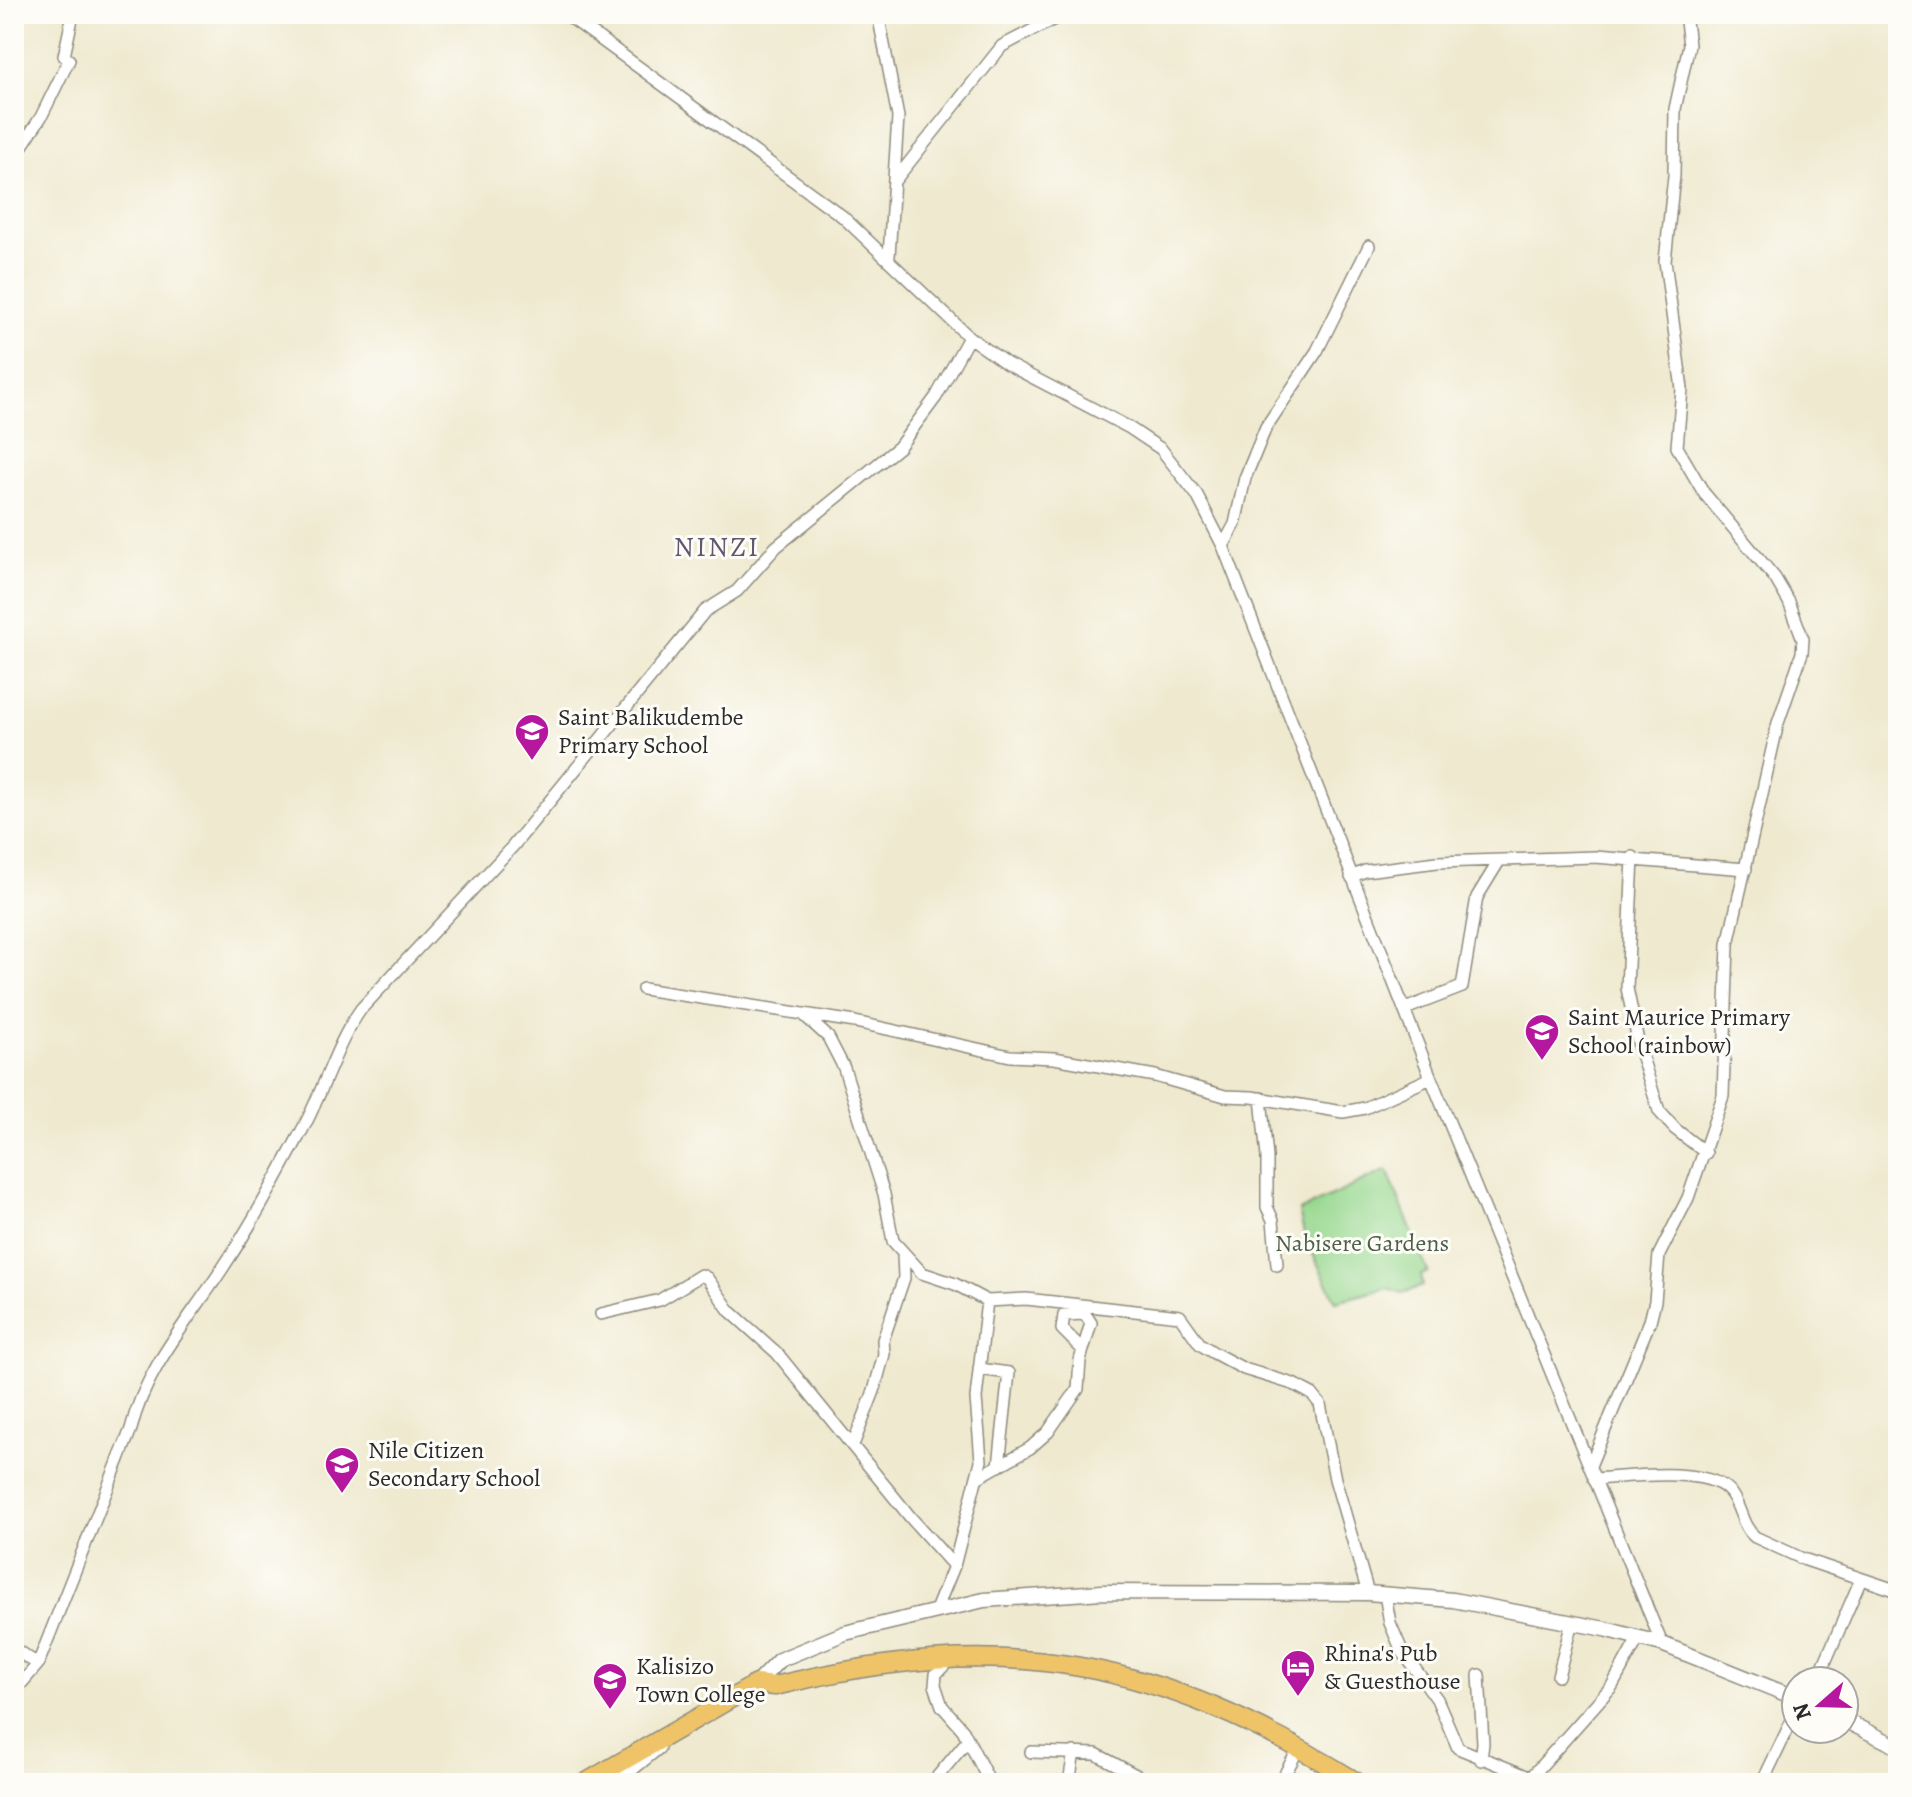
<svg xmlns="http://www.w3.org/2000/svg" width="1912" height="1797" font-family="Alegreya,serif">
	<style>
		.green { fill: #97d88f; stroke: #61825d; stroke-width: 2 }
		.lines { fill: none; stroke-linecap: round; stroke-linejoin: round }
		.minor-casing { stroke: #8d8a7d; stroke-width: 14 }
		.tertiary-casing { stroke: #8d8a7d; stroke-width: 17 }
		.trunk-casing { stroke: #8d8a7d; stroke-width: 21 }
		.minor { stroke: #fff; stroke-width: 11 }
		.tertiary { stroke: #fff; stroke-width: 14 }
		.trunk { stroke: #efc469; stroke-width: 18 }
		.labels { text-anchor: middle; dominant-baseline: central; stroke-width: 6; stroke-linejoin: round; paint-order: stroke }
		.poi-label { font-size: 24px; fill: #2b2b2b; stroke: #fdfcf7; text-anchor: start }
		.park-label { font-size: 24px; fill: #4b5f49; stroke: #fdfcf7 }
		.quarter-label { font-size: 28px; letter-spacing: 2px; fill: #61576f; stroke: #fdfcf7 }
	</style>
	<rect width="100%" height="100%" fill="#fdfcf7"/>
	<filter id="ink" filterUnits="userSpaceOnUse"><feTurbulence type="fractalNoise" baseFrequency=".0125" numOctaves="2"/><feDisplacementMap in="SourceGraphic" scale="16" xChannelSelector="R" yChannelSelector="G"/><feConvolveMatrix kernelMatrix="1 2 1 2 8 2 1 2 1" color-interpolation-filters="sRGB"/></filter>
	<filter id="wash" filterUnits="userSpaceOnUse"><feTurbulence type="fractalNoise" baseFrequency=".006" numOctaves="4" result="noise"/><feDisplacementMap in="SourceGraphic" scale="32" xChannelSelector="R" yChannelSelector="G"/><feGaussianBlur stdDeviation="1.8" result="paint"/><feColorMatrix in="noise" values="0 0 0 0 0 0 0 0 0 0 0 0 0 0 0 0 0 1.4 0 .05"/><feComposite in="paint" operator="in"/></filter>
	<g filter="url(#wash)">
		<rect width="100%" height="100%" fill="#efe9cf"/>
		<path class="green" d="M1387,1170L1428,1272L1421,1275L1423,1286L1402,1293L1388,1288L1336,1301L1305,1238L1299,1211Z"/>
	</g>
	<g filter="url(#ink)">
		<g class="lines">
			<g class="minor-casing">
				<path id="minor" d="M566,14L842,216L969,337L1007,364L1128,427L1161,449L1197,495L1223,546L1431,1078L1662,1644
					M878,14L898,117L889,256
					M14,158L41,117L69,60L64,56L73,14
					M896,179L1002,46L1064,14
					M1223,546L1235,524L1245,478L1266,427L1317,351L1369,246
					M1633,857L1627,988L1640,1051L1659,1111L1675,1129L1706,1153
					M1351,877L1365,871L1437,862L1595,857L1746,869
					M643,989L855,1022L1010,1056L1054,1058L1155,1076L1225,1096L1252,1097L1343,1112L1365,1108L1431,1078
					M1405,1009L1462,987L1477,897L1499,861
					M804,1015L828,1037L844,1068L884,1194L893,1241L922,1273L955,1284L987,1301L1026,1299L1180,1316L1200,1344L1214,1353L1244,1369L1293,1384L1312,1394L1320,1404L1335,1479L1368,1593
					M1261,1098L1267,1157V1207L1273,1220L1277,1265
					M601,1314L660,1300L701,1275L707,1278L730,1311L777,1353L911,1518L954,1566L936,1610
					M979,1369L1009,1373L999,1466
					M853,1445L874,1391L884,1354L883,1340L904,1278L903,1253
					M1590,1466L1650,1321L1655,1301L1659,1255L1688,1198L1723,1096L1728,944L1778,723L1802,653L1803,639L1789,602L1775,578L1704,493L1677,447L1682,389L1665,261L1674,176L1675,109L1689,45L1685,14
					M977,1478L1030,1448L1048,1432L1078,1389L1080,1360L1091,1323L1085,1314L1064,1315L1062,1329L1083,1350
					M1594,1479C1627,1477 1704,1466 1728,1490C1741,1503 1740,1525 1755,1537L1803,1559L1898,1591
					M954,1566L981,1461L976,1398L987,1301
					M1385,1594L1390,1623L1402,1651L1437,1699L1458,1748L1529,1777
					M14,1649L38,1664L131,1429C146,1367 190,1319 224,1266C252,1224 276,1179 300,1134C323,1094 335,1045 361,1009L513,846L705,611L737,591L776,547L899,447L936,397L969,337
					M951,1658L936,1674L935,1685L942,1706L963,1730L990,1783
					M1479,1675L1483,1743L1481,1760
					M1558,1676L1572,1622
					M1817,1681L1861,1579
					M14,1692L38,1664
					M1031,1752L1096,1754L1151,1783
					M616,1783L659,1748
					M932,1783L968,1740
					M1069,1783L1074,1752
					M1280,1783L1300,1746
					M1526,1783L1612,1686L1639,1637
					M1762,1783L1796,1712"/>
			</g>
			<g class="tertiary-casing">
				<path id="tertiary" d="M756,1684L779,1660L845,1633L984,1600L1102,1592L1368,1593L1453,1600L1605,1629L1662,1644L1796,1698
					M1844,1720L1898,1747"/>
			</g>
			<g class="trunk-casing">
				<path id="trunk" d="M585,1783L756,1684L775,1686C1006,1629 1158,1659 1358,1783"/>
			</g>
			<use href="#minor" class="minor"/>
			<use href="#tertiary" class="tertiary"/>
			<use href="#trunk" class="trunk"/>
		</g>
	</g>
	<defs>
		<g id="school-pin" transform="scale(1.8)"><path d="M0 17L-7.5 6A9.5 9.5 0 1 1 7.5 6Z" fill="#b5179e" stroke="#fdfcf7"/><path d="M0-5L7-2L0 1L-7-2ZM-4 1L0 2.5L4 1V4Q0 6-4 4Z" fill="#fff"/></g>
		<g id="hotel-pin" transform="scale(1.8)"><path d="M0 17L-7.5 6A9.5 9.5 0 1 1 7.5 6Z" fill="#b5179e" stroke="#fdfcf7"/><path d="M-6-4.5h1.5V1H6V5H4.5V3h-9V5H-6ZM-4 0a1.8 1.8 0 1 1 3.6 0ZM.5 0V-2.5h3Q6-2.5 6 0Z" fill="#fff"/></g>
	</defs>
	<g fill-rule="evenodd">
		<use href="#school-pin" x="532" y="731"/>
		<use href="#school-pin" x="1542" y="1031"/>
		<use href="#school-pin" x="342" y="1464"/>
		<use href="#hotel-pin" x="1298" y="1667"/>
		<use href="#school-pin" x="610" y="1680"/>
	</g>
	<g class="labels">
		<g class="poi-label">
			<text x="558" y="717">Saint Balikudembe<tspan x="558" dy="28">Primary School</tspan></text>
			<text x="1568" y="1017">Saint Maurice Primary<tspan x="1568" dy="28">School (rainbow)</tspan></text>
			<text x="368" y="1450">Nile Citizen<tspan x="368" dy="28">Secondary School</tspan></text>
			<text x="1324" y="1653">Rhina's Pub<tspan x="1324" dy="28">&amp; Guesthouse</tspan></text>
			<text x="636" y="1666">Kalisizo<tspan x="636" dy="28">Town College</tspan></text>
		</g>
		<g class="park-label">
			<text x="1362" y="1243">Nabisere Gardens</text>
		</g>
		<g class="quarter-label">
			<text x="717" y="547">NINZI</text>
		</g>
	</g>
	<rect width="1912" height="1797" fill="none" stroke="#fdfcf7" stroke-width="48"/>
	<g transform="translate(1820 1705) rotate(250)"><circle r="38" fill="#fdfcf7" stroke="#a9a8a5" stroke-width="2"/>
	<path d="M0-6L14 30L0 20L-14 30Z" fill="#b5179e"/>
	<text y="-12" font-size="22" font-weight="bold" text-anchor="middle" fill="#2b2b2b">N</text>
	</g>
</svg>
